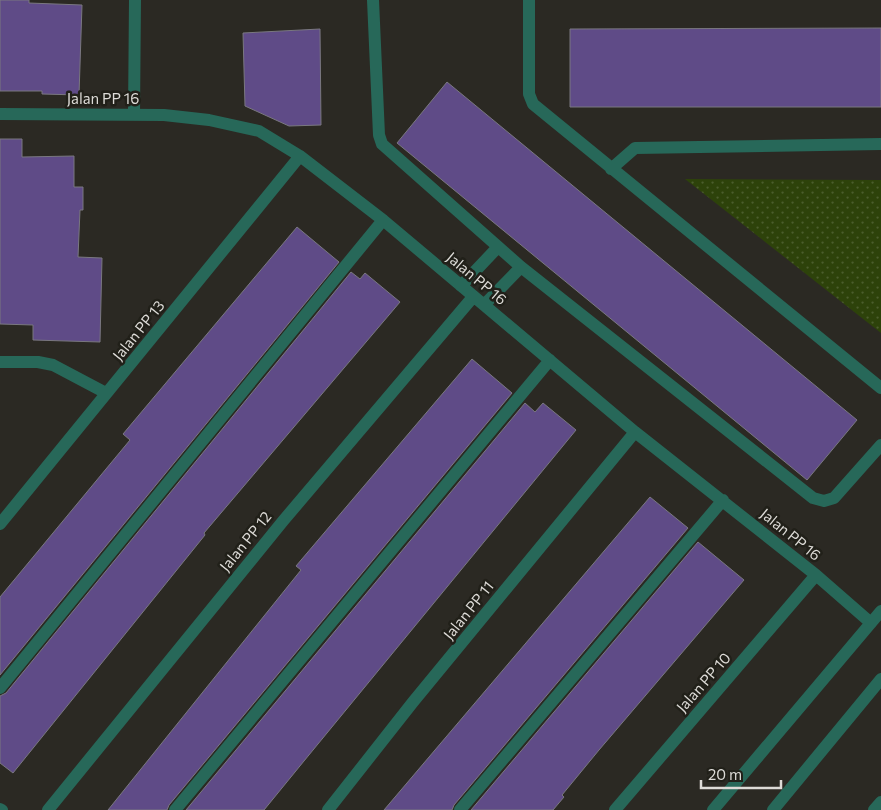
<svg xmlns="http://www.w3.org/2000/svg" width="881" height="810" font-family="Commissioner,sans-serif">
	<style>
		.park { fill: url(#park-dots) }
		.building { fill: #5f4b87; stroke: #7a7880 }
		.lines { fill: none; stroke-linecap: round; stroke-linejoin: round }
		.minor { stroke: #276859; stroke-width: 12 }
		.labels { text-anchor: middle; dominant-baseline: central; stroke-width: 5; stroke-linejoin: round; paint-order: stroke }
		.street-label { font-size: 15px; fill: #dddbd7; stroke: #212019 }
	</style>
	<defs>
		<pattern id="park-dots" width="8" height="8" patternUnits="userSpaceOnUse" patternTransform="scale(1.25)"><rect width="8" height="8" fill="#2d420a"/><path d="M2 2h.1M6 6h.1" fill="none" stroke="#4b5d2d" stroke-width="1.8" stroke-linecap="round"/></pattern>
	</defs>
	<rect width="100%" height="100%" fill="#2b2923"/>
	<path class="park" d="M685,179L881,180V333Z"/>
	<path class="building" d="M0,0H29V3L82,5L79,95L42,94V91H0Z
		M881,28V107H570V29Z
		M320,29L321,125L289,126L245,106L243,33Z
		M447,82L857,420L807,480L397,143Z
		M0,139H22V157L74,156V187H83V210H80L78,257L102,258L100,342L33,340V325L0,324Z
		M297,227L339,262L0,675V597L130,440L123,434Z
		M351,272L360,279L365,273L400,302L204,533L205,535L13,773L0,763V696L6,693Z
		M472,359L512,393L169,805L167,810H108L301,570L296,566Z
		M525,403L535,412L543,403L576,430L304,761L264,810H186Z
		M650,497L688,528L454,805L452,810H384Z
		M698,542L744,580L599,750L562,795L564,797L553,810H471Z"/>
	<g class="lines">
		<path class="minor" d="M373,0L379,135L382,144L521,267L813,498L824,501L834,498L881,445
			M529,0V94L533,104L881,388
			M0,114L164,115L209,120L259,131L300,156L383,220L635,432L816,575L871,623
			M134,114L135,0
			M611,169L635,148L881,144
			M461,286L498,247
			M484,305L521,267
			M0,362H38L53,365L106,393
			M0,524L300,156
			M0,688L383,220
			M0,809L2,810
			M48,810L283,521L473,297
			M175,810L550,360
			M328,810L413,702L635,432
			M460,810L723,500
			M615,810L816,575
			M713,810L881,611
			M773,810L881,679
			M874,810L881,802"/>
	</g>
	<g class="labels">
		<g class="street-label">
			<text x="103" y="98">Jalan PP 16</text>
			<text transform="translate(477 278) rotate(40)">Jalan PP 16</text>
			<text transform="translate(138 330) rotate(-51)">Jalan PP 13</text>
			<text transform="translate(791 534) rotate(39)">Jalan PP 16</text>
			<text transform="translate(245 541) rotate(-51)">Jalan PP 12</text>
			<text transform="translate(468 610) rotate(-51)">Jalan PP 11</text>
			<text transform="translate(703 682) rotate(-49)">Jalan PP 10</text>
		</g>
	</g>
	<path d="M701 780v8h80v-8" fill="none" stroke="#dddbd7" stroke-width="2.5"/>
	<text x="708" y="780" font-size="15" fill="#dddbd7" stroke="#212019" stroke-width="4" paint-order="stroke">20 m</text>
</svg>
